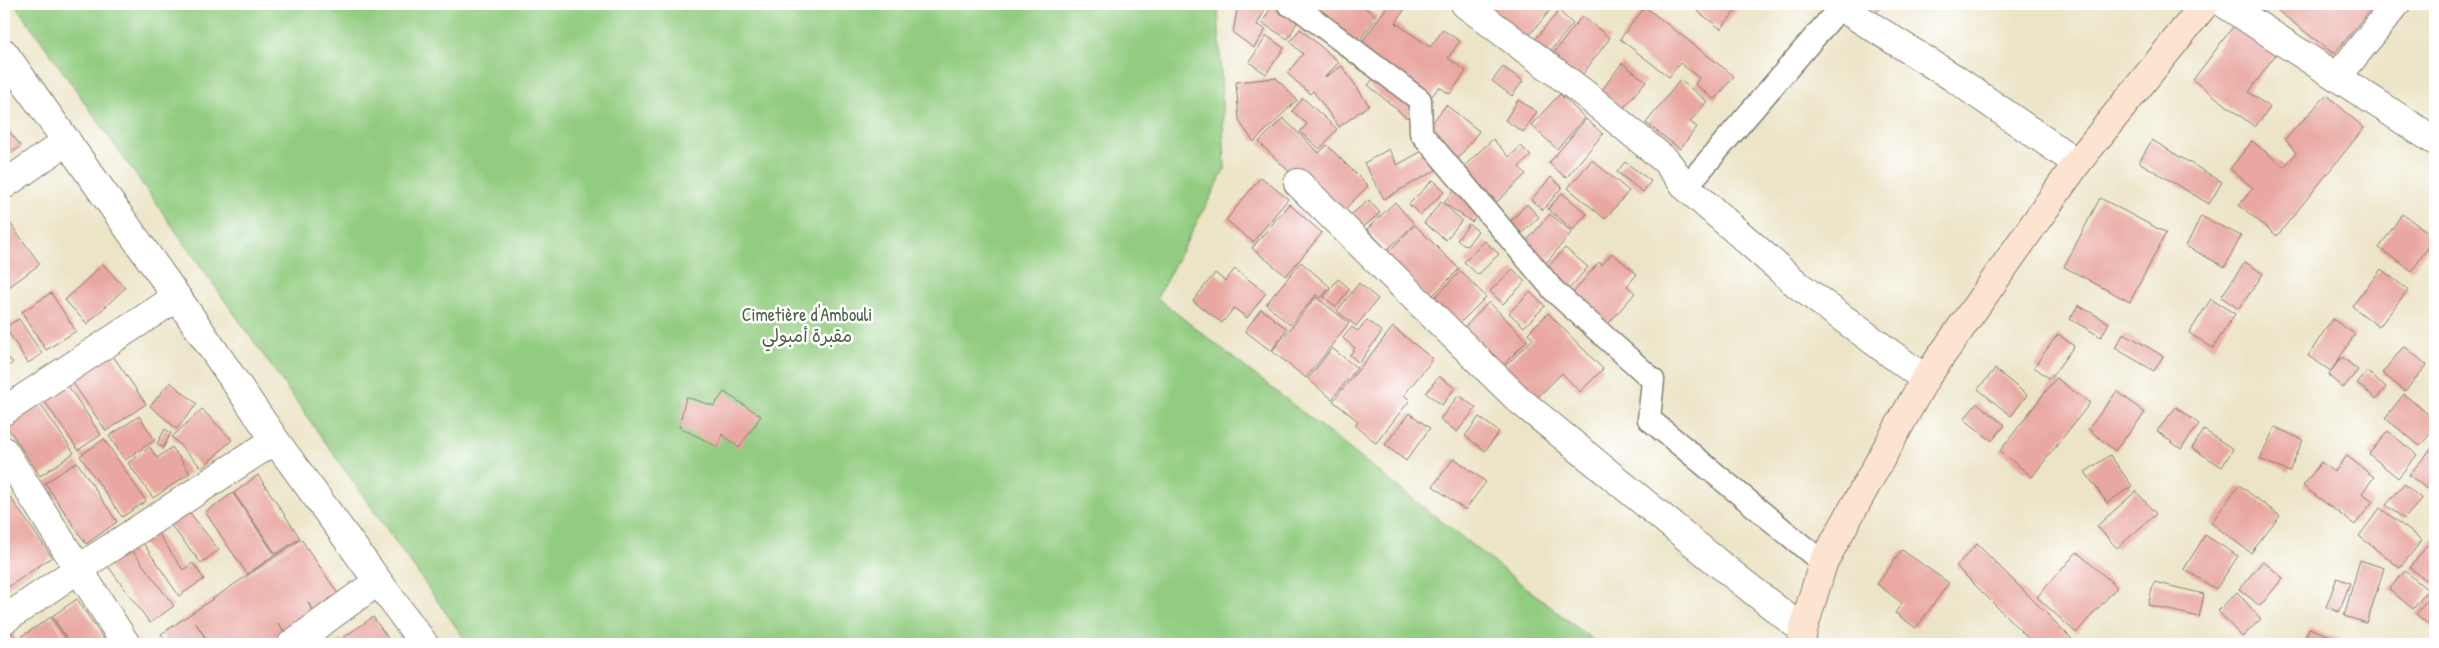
<svg xmlns="http://www.w3.org/2000/svg" width="2439" height="648" font-family="'Patrick Hand','Playpen Sans Arabic',sans-serif">
	<style>
		.green { fill: #92cc80; stroke: #57744e }
		.building { fill: #e9a7a1 }
		.lines { fill: none; stroke-linecap: round; stroke-linejoin: round }
		.lane-casing { stroke: #848071; stroke-width: 25 }
		.street-casing { stroke: #848071; stroke-width: 30 }
		.secondary-casing { stroke: #848071; stroke-width: 30 }
		.lane { stroke: #fff; stroke-width: 22 }
		.street { stroke: #fff; stroke-width: 28 }
		.secondary { stroke: #fde4d1; stroke-width: 28 }
		.labels { text-anchor: middle; dominant-baseline: central; stroke-width: 5; stroke-linejoin: round; paint-order: stroke }
		.park-label { font-size: 18px; fill: #4b6244; stroke: #fff }
	</style>
	<rect width="100%" height="100%" fill="#fff"/>
	<filter id="ink" filterUnits="userSpaceOnUse"><feTurbulence type="fractalNoise" baseFrequency=".02" numOctaves="2"/><feDisplacementMap in="SourceGraphic" scale="10" xChannelSelector="R" yChannelSelector="G"/><feConvolveMatrix kernelMatrix="1 2 1 2 8 2 1 2 1" color-interpolation-filters="sRGB"/></filter>
	<filter id="wash" filterUnits="userSpaceOnUse"><feTurbulence type="fractalNoise" baseFrequency=".0096" numOctaves="4" result="noise"/><feDisplacementMap in="SourceGraphic" scale="20" xChannelSelector="R" yChannelSelector="G"/><feGaussianBlur stdDeviation="1.12" result="paint"/><feColorMatrix in="noise" values="0 0 0 0 0 0 0 0 0 0 0 0 0 0 0 0 0 1.4 0 .05"/><feComposite in="paint" operator="in"/></filter>
	<g filter="url(#wash)">
		<rect width="100%" height="100%" fill="#ece4c6"/>
		<path class="green" d="M15,4H1218L1225,169L1157,298L1598,644H468Z"/>
		<g id="blocks">
			<path class="building" d="M1238,4H1256L1264,11L1257,25L1266,29L1254,48L1233,33Z
				M1273,4L1300,17L1288,39L1262,23Z
				M1310,4H1359L1377,16L1357,44Z
				M1389,4H1401L1406,7L1396,23L1430,47L1443,30L1460,41L1448,58L1466,71L1450,94L1439,87L1429,100L1356,50Z
				M1472,4H1549L1553,7L1522,44Z
				M1617,4H1627L1623,9Z
				M1688,4H1741L1721,29Z
				M1862,4H1883L1875,14Z
				M2269,4H2375L2334,54Z
				M1645,7L1734,76L1715,100L1695,84L1699,78L1680,63L1669,77L1620,39Z
				M1559,11L1573,24L1545,57L1531,44Z
				M1582,16L1610,38L1575,84L1547,62Z
				M2235,24L2276,54L2249,92L2270,108L2255,127L2193,80Z
				M1300,29L1339,62L1325,77L1342,66L1369,105L1339,127L1313,91L1310,94L1287,73L1303,54L1290,42Z
				M1267,36L1284,48L1266,74L1249,62Z
				M1622,63L1646,81L1621,111L1599,94Z
				M1503,67L1523,81L1512,96L1492,81Z
				M1379,72L1418,106L1407,118L1368,85Z
				M1276,78L1297,100L1254,142L1239,121L1236,82Z
				M1680,80L1707,101L1690,122L1697,127L1680,149L1646,123Z
				M1560,94L1585,118L1557,149L1531,125Z
				M2327,95L2364,128L2277,236L2239,205L2253,188L2230,169L2252,141L2284,167L2296,153L2285,139Z
				M1303,98L1337,129L1320,149L1300,132L1307,124L1292,111Z
				M1518,100L1537,112L1523,132L1505,120Z
				M1446,105L1479,131L1457,160L1423,134Z
				M1283,118L1319,153L1327,145L1368,186L1336,218L1259,142Z
				M1586,119L1603,134L1566,178L1549,163Z
				M4,120L9,127L4,131Z
				M9,131L21,146L4,159V135Z
				M1493,139L1509,157L1521,146L1531,156L1519,167L1526,174L1497,202L1463,167Z
				M2152,140L2222,182L2209,204L2139,162Z
				M1389,149L1397,165L1424,150L1436,170L1384,199L1364,163Z
				M1592,160L1629,191L1605,219L1568,188Z
				M1625,162L1651,181L1643,192L1617,172Z
				M1261,177L1288,199L1253,242L1226,220Z
				M1551,177L1562,187L1543,210L1531,200Z
				M1433,180L1445,191L1420,215L1409,204Z
				M1455,188L1483,207L1472,222L1444,203Z
				M1562,193L1587,214L1573,230L1548,209Z
				M2100,198L2166,233L2130,302L2064,267Z
				M1369,200L1380,213L1360,230L1348,217Z
				M1395,202L1414,224L1387,250L1367,229Z
				M1441,202L1462,220L1446,240L1424,223Z
				M1289,204L1322,233L1286,276L1252,248Z
				M1527,204L1539,217L1522,233L1510,222Z
				M1550,214L1572,232L1546,263L1524,244Z
				M2402,214L2435,237L2412,271L2379,248Z
				M4,215L40,264L9,287L4,280Z
				M2201,216L2241,236L2225,267L2186,246Z
				M1469,224L1478,231L1467,246L1457,240Z
				M1415,225L1459,269L1428,300L1384,256Z
				M1485,241L1499,254L1478,275L1464,262Z
				M1565,248L1588,267L1569,289L1546,269Z
				M1612,253L1637,274L1627,286L1635,293L1603,330L1567,300L1599,262L1602,265Z
				M1301,262L1330,287L1321,298L1316,295L1290,325L1266,304Z
				M2245,262L2263,274L2239,309L2221,297Z
				M103,264L125,288L87,324L65,300Z
				M1235,269L1266,293L1247,318L1234,308L1222,323L1193,301L1215,273L1225,281Z
				M1513,269L1525,282L1503,304L1490,291Z
				M2381,269L2408,290L2379,327L2352,306Z
				M1461,271L1486,297L1455,328L1429,303Z
				M1338,279L1350,289L1336,307L1324,297Z
				M1359,283L1378,299L1356,326L1337,311Z
				M1530,292L1545,306L1524,327L1509,313Z
				M51,293L76,331L46,350L22,312Z
				M1316,297L1349,323L1306,378L1272,351Z
				M2211,299L2235,314L2213,348L2189,333Z
				M1489,302L1527,341L1497,371L1458,334Z
				M2078,305L2109,323L2101,337L2070,319Z
				M1261,309L1287,329L1271,351L1245,331Z
				M1548,313L1603,369L1580,392L1562,373L1530,405L1498,373L1533,339L1528,333Z
				M19,319L42,354L28,363L5,327Z
				M2332,319L2355,334L2331,371L2342,357L2358,370L2343,388L2328,375L2331,371L2308,356Z
				M1367,320L1382,332L1359,363L1350,355L1355,348L1343,338L1352,327L1358,331Z
				M1393,327L1433,359L1404,395L1410,400L1376,443L1355,425L1358,421L1333,401Z
				M2124,333L2163,356L2154,371L2115,348Z
				M2058,334L2074,346L2050,379L2034,367Z
				M2404,346L2427,365L2405,391L2382,373Z
				M1332,348L1357,368L1332,399L1308,379Z
				M109,350L146,404L106,431L69,377Z
				M4,354L13,362L4,372Z
				M1995,369L2027,395L2011,416L1978,389Z
				M2367,371L2386,387L2376,399L2357,383Z
				M1439,376L1455,388L1442,405L1426,393Z
				M2056,378L2090,403L2032,477L2000,451Z
				M64,380L101,435L78,450L41,396Z
				M170,382L197,404L177,429L150,406Z
				M2117,391L2145,413L2115,451L2088,429Z
				M724,392L761,416L739,448L722,434L718,447L679,427L686,397L714,406Z
				M2404,394L2435,420V428L2420,446L2385,418Z
				M1459,395L1476,408L1457,432L1440,419Z
				M36,398L74,453L40,476L4,422Z
				M1977,403L2005,425L1992,441L1964,419Z
				M2176,407L2199,424L2181,449L2157,431Z
				M202,409L232,440L202,468L172,437Z
				M1409,413L1430,428L1406,461L1385,445Z
				M139,416L155,440L125,460L109,436Z
				M1479,417L1499,432L1485,451L1465,436Z
				M2275,427L2303,440L2289,472L2260,459Z
				M165,429L171,433L163,448L157,444Z
				M2204,430L2233,449L2222,467L2192,448Z
				M2388,431L2417,455L2398,478L2369,454Z
				M104,439L146,501L122,517L80,456Z
				M150,447L157,458L172,447L190,473L153,498L128,463Z
				M2432,448L2435,450V479L2427,489L2409,475Z
				M2110,455L2132,486L2107,503L2085,472Z
				M2347,456L2374,477L2362,493L2373,501L2355,525L2303,486L2321,462L2334,472Z
				M1454,458L1486,482L1465,510L1433,486Z
				M77,462L117,522L86,544L45,483Z
				M258,475L300,538L276,554L234,493Z
				M2404,484L2422,499L2404,519L2386,505Z
				M2239,485L2280,516L2251,553L2211,523Z
				M2136,491L2156,514L2117,548L2097,526Z
				M233,493L275,555L247,574L205,512Z
				M8,494L52,557L4,590V497Z
				M2380,508L2422,540L2400,568L2359,536Z
				M187,509L219,550L201,563L169,523Z
				M156,530L183,570L193,563L204,579L179,596L141,540Z
				M2205,535L2238,556L2216,589L2184,569Z
				M2435,535V582L2433,585L2410,568Z
				M301,539L343,601L319,618L308,603L318,618L290,638L278,623L289,638L279,644H210L195,622L209,644H168L161,634Z
				M1977,544L2073,640L2069,644H2034L1956,566Z
				M128,545L174,606L150,623L105,562Z
				M1902,550L1949,583L1916,628L1895,613L1902,603L1877,584Z
				M2077,552L2117,587L2076,633L2037,597Z
				M2360,560L2384,568L2367,623L2344,616Z
				M2263,561L2283,578L2260,606L2239,589Z
				M2405,571L2428,590L2413,609L2389,589Z
				M2337,578L2350,583L2339,612L2326,607Z
				M2154,582L2204,594L2199,617L2148,605Z
				M2237,592L2261,619L2242,637L2218,611Z
				M2435,592V630L2416,614Z
				M77,599L107,644H71L52,616Z
				M51,617L69,644H28L22,636Z
				M373,617L392,644H347L343,638Z
				M7,626L20,644H4V629Z
				M2309,628L2352,644H2303Z
				M2221,638L2236,644H2218Z
				M341,639L345,644H333Z"/>
		</g>
	</g>
	<g filter="url(#ink)">
		<use href="#blocks" fill-opacity="0" stroke="#848071" stroke-width="1"/>
		<g class="lines">
			<g class="lane-casing">
				<path id="lane" d="M1288,4L1301,10L1420,100L1421,133L1555,292L1653,380L1649,419L1823,563
					M1686,187L1843,4"/>
			</g>
			<g class="street-casing">
				<path id="street" d="M1465,4L1585,94L1666,161L1686,187L1798,285L1925,379
					M1836,4L1954,78L2077,163
					M2225,4L2435,141
					M4,53L177,297L275,440L424,644
					M2338,76L2396,4
					M1298,183L1518,399L1718,563L1803,630
					M4,185L67,141
					M4,411L177,297
					M4,451L126,644
					M4,620L78,569L275,440
					M292,644L377,582"/>
			</g>
			<g class="secondary-casing">
				<path id="secondary" d="M1801,644L1803,630L1823,563L1925,379L2077,163L2205,4"/>
			</g>
			<use href="#lane" class="lane"/>
			<use href="#street" class="street"/>
			<use href="#secondary" class="secondary"/>
		</g>
	</g>
	<g class="labels">
		<g class="park-label">
			<text x="807" y="314">Cimetière d'Ambouli<tspan x="807" dy="21">مقبرة أمبولي</tspan></text>
		</g>
	</g>
	<rect width="2439" height="648" fill="none" stroke="#fff" stroke-width="20"/>
</svg>
